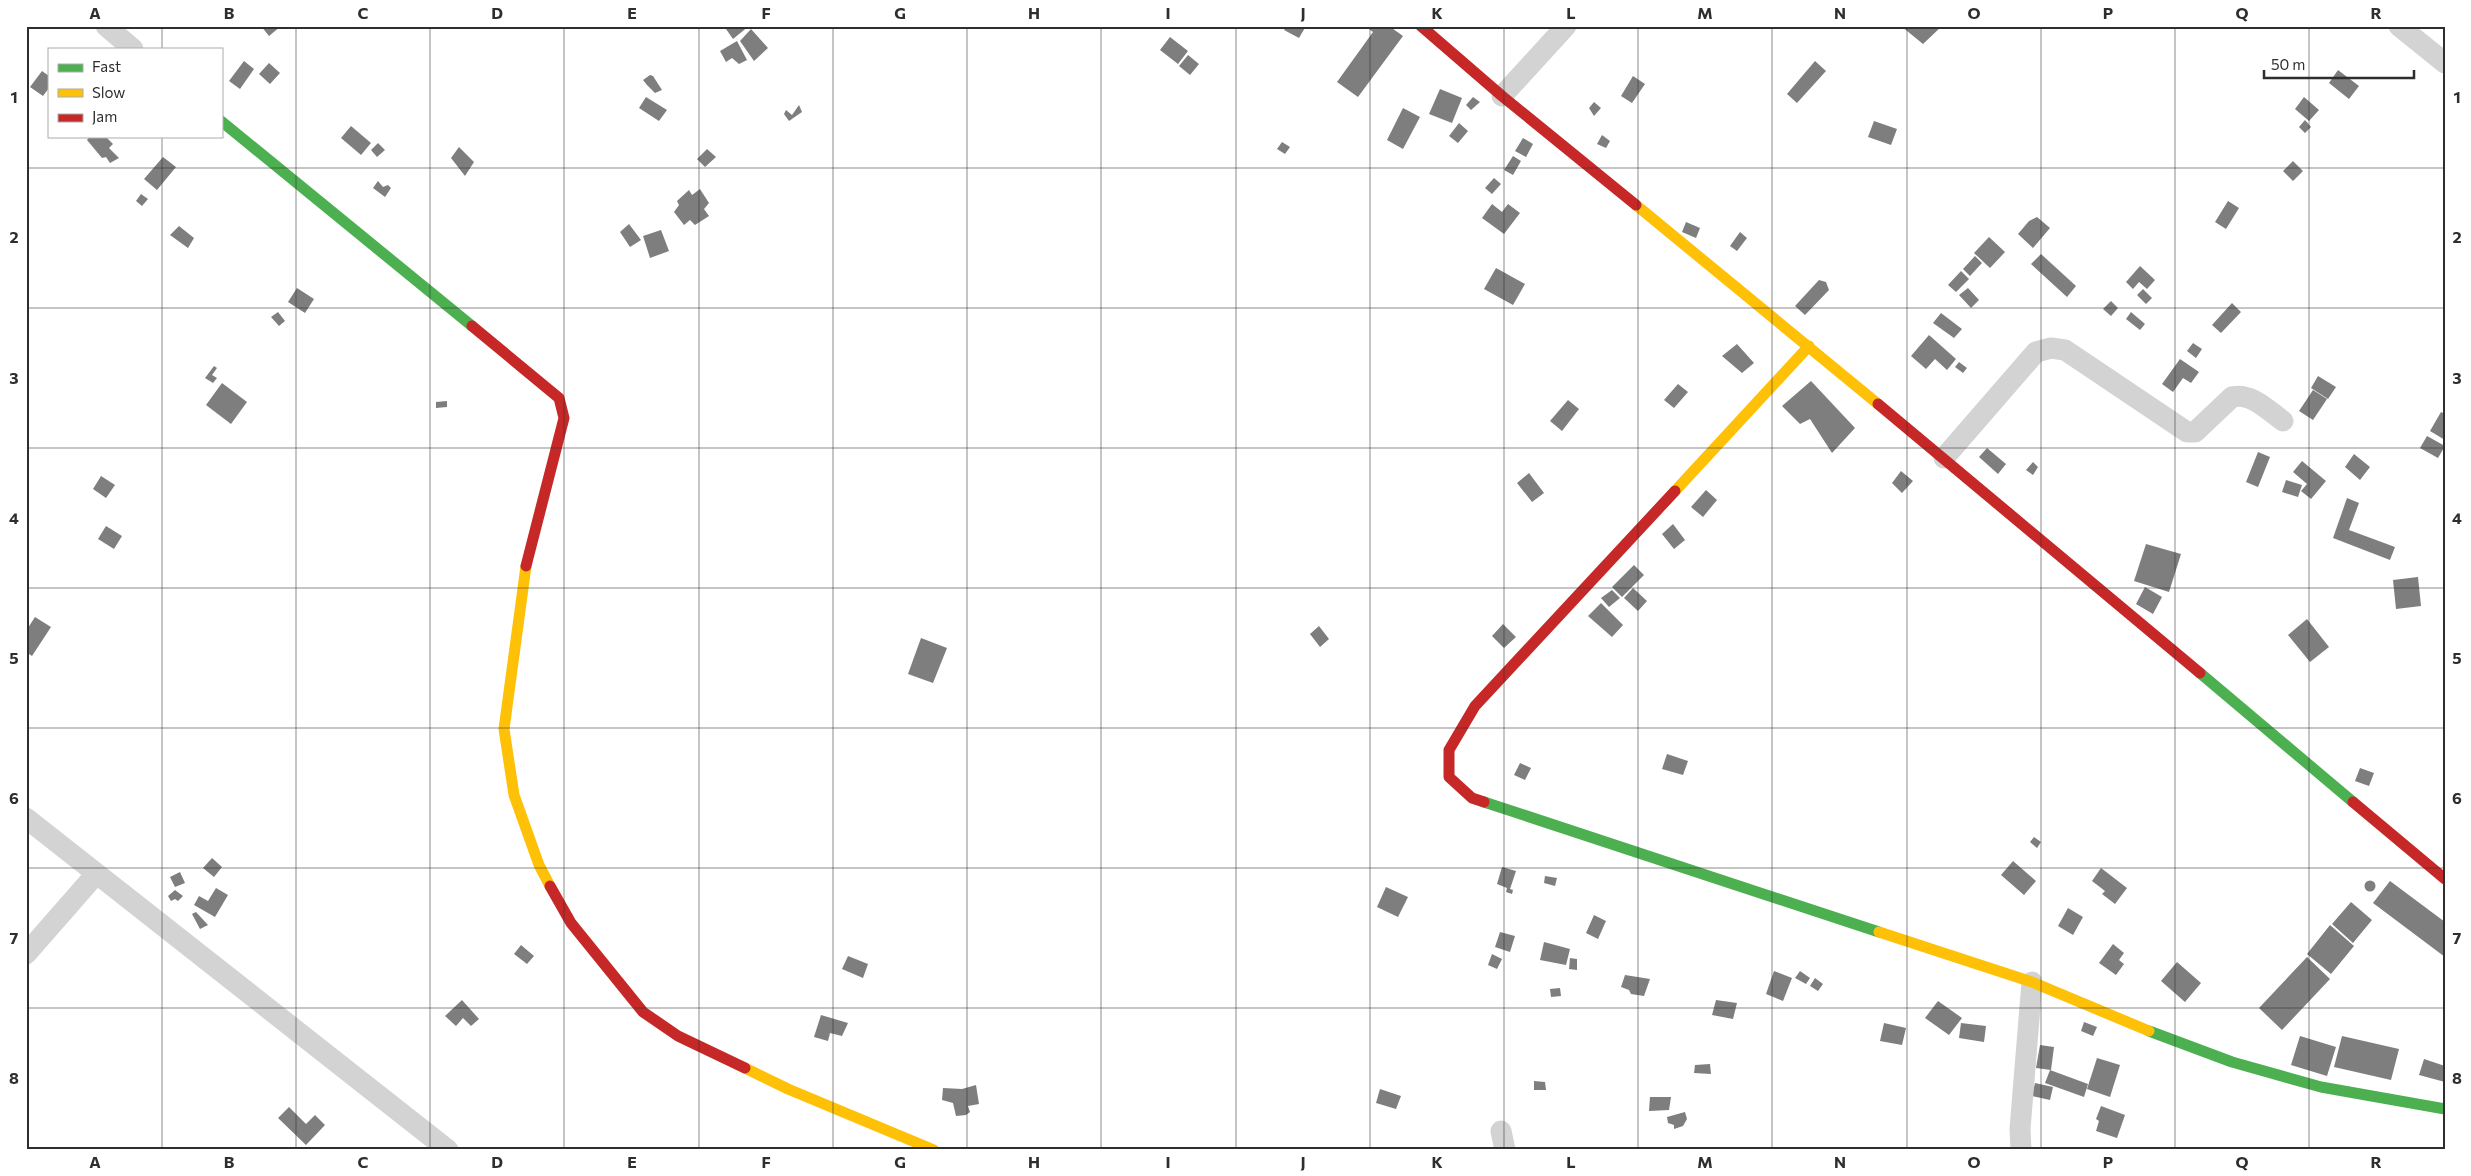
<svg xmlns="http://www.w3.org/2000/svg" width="2471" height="1176" font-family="Commissioner,sans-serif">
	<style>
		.building { fill: #7e7e7e }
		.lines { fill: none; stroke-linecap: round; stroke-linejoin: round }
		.street { stroke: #d3d3d3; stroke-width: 21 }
		.fast { stroke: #4caf50; stroke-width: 11 }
		.slow { stroke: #ffc107; stroke-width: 11 }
		.jam { stroke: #c62828; stroke-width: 11 }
		.grid { fill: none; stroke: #2e2e2e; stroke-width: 1; stroke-opacity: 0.55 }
		.neatline { fill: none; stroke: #2e2e2e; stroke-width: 2 }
		.grid-label { font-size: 16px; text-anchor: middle; font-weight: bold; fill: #2e2e2e }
	</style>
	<rect width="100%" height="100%" fill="#fff"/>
	<path class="building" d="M261,26H281L269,36Z
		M731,26H749L733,39L726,29Z
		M1287,26H1306L1299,38L1284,30Z
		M1365,26H1389L1403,36L1358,97L1337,82L1373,32Z
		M1901,26H1942L1923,44Z
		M751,29L768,48L754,61L740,41Z
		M1170,37L1188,51L1178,64L1160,50Z
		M737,41L747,60L739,64L732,58L726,62L720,51Z
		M1188,55L1199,64L1190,75L1179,66Z
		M244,61L254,69L240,89L229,81Z
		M1815,61L1826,71L1797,103L1787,94Z
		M269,63L280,73L270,84L259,74Z
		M2338,70L2359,86L2349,99L2329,83Z
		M42,71L49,76V88L43,96L30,87Z
		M650,75L653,76L662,90L655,93L647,85L643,80Z
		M1633,76L1645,84L1632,103L1621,96Z
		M1440,89L1462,98L1452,123L1429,114Z
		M646,97L667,110L659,121L639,108Z
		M1473,97L1480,102L1471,110L1466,105Z
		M2304,97L2319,110L2309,121L2295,109Z
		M1594,102L1601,108L1594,116L1589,108Z
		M799,105L802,112L789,121L784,114L786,110L792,115Z
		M1403,108L1420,117L1403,149L1387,140Z
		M2305,120L2311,127L2305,133L2299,127Z
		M1874,121L1897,129L1891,145L1868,137Z
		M1459,123L1468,131L1458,143L1449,136Z
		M351,126L371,143L361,155L341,138Z
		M1602,135L1610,141L1606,148L1597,144Z
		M90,136H105L113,144L109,148L119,158L110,163L106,157L102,158L87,140Z
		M1523,138L1533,144L1526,157L1515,151Z
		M1282,142L1290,147L1285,154L1277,149Z
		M378,143L385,150L377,157L371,150Z
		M459,147L474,162L465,176L451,158Z
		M707,149L716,157L705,167L697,159Z
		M1513,156L1521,161L1513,175L1504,170Z
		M163,157L176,167L157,190L144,179Z
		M2293,161L2303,171L2293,181L2283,171Z
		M1494,178L1501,184L1492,194L1485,188Z
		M378,181L383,187L388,185L391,188L385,197L373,188Z
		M700,189L709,203L704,209L709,216L695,225L690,220L684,225L674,212L679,205L677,201L689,190L692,195Z
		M141,194L148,199L142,206L136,201Z
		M2228,201L2239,208L2226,229L2215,222Z
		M1492,204L1502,212L1508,204L1520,213L1504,234L1482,218Z
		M2037,217L2050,228L2033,248L2018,234L2029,221Z
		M1686,222L1700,228L1696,238L1682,232Z
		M629,224L641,240L630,247L620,232Z
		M179,226L194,238L188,248L170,235Z
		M661,230L669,251L650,258L643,236Z
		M1740,232L1747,238L1737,251L1730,246Z
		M1989,237L2005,252L1990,268L1974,253Z
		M2041,254L2076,286L2067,297L2031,264Z
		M1975,256L1982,263L1970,276L1963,269Z
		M2140,266L2155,280L2147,289L2139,282L2133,289L2126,282Z
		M1496,268L1525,284L1513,305L1484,289Z
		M1961,271L1969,279L1956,292L1948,285Z
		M1819,280L1826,282L1829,290L1805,315L1795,306Z
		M297,288L314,299L305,313L288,302Z
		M1968,288L1979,300L1971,308L1959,295Z
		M2143,289L2152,298L2146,304L2137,295Z
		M2111,301L2118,308L2111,316L2103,309Z
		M2232,303L2241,312L2221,333L2212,325Z
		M278,312L285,321L279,326L271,317Z
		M2131,312L2145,324L2140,330L2126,319Z
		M1941,313L1962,329L1954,338L1933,323Z
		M1929,335L1956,359L1947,370L1935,359L1926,369L1911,356Z
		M2193,343L2202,349L2196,358L2187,351Z
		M1737,344L1754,363L1742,373L1722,356Z
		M2180,359L2199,372L2191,383L2183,378L2173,392L2162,384Z
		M1959,362L1967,368L1963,373L1955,367Z
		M214,366L217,368L212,375L217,378L213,383L205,378Z
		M2318,376L2336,387L2328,399L2311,388Z
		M1811,381L1855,428L1832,453L1810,419L1800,424L1782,406Z
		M222,383L247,402L231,424L206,405Z
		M1678,384L1688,392L1674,408L1664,400Z
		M2313,390L2327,399L2313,420L2299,411Z
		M1568,400L1579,409L1562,431L1550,421Z
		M447,401V407L436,408V402Z
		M2441,412L2445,414V440L2430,431Z
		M2427,436L2445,446L2438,458L2420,448Z
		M1987,448L2006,464L1998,474L1979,457Z
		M2258,452L2270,457L2258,487L2246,482Z
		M2354,454L2370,467L2360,480L2345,467Z
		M2302,461L2326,481L2311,499L2301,491L2307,484L2293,472Z
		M2033,462L2038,467L2033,475L2026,470Z
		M1901,471L1913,481L1902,493L1892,483Z
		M1529,473L1544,493L1532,502L1517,483Z
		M101,476L115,485L106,498L93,489Z
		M2286,480L2302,485L2298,497L2282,492Z
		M1706,490L1717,500L1703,517L1691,507Z
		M2347,498L2359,503L2349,530L2395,547L2390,560L2333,538Z
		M1673,524L1685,540L1674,549L1662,534Z
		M106,526L122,536L114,549L98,539Z
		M2146,544L2181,554L2169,592L2134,581Z
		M1634,565L1644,575L1622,597L1612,587Z
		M2418,577L2421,606L2396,609L2393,580Z
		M2145,587L2162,597L2153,614L2136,604Z
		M1633,588L1647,601L1638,611L1624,598Z
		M1612,590L1620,598L1609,607L1601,598Z
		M1601,603L1623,625L1612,637L1588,616Z
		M35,617L51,627L32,656L26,652V631Z
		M2307,619L2329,647L2310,662L2288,635Z
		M1503,624L1516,637L1504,648L1492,636Z
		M1319,626L1329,639L1320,647L1310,634Z
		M921,638L947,648L933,683L908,674Z
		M1667,754L1688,761L1683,775L1662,769Z
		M1520,763L1531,768L1525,780L1514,775Z
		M2360,768L2374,773L2369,786L2355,781Z
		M2034,837L2041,842L2037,848L2030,842Z
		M212,858L222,867L214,877L203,868Z
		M2013,861L2036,881L2024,895L2001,875Z
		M1502,867L1516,871L1510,889L1513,890L1512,894L1506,892L1507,888L1497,884Z
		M2101,868L2127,888L2115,904L2102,894L2105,891L2092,881Z
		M180,872L185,883L175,887L170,877Z
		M1545,876L1557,878L1555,886L1544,883Z
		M2364.5 886a5.5 5.5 0 1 1 11 0a5.5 5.5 0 1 1-11 0Z
		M2390,881L2445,922V957L2373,903Z
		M1386,887L1408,897L1398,917L1377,907Z
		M216,888L228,895L215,917L194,905L199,896L208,901Z
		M175,890L183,896L178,901L175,899L171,901L168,896Z
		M2351,902L2372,920L2353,943L2332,924Z
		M2068,908L2083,917L2073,935L2058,926Z
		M196,912L208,925L200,929L192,914Z
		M1594,915L1606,921L1598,939L1586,933Z
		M2330,925L2354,946L2331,974L2307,954Z
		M1500,932L1515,936L1510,952L1495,947Z
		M1544,942L1570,949L1566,965L1540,960Z
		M2113,944L2124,953L2119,960L2124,964L2116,975L2099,963Z
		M521,945L534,956L527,964L514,954Z
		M1492,954L1502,959L1497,969L1488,965Z
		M848,956L868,964L863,978L842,969Z
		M2307,957L2330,979L2282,1030L2259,1008Z
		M1570,958L1577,959V970L1569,969Z
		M2177,962L2201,983L2185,1002L2161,981Z
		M1774,971L1792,978L1783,1001L1766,994Z
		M1800,971L1810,978L1806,984L1795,978Z
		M1625,975L1650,979L1644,996L1631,994L1629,990L1621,987Z
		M1815,978L1823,984L1818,991L1810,986Z
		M1560,988L1561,996L1551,997L1550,989Z
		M462,1000L479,1019L471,1026L463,1018L456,1026L445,1016Z
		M1716,1000L1737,1003L1733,1019L1712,1015Z
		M1938,1001L1962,1018L1949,1035L1925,1018Z
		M821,1015L848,1023L842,1036L830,1033L828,1041L814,1037Z
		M2084,1022L2097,1027L2093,1036L2081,1031Z
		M1884,1023L1906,1028L1902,1045L1880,1041Z
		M1961,1023L1986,1026L1984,1042L1959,1038Z
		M2300,1036L2336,1047L2327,1076L2291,1065Z
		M2342,1036L2399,1049L2391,1080L2334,1067Z
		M2040,1045L2054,1047L2051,1070L2036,1068Z
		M2097,1058L2120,1065L2110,1097L2087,1089Z
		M2424,1059L2445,1066V1082L2419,1075Z
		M1710,1064L1711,1074L1694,1073L1695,1065Z
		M2050,1070L2088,1084L2084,1097L2045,1083Z
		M1534,1081L1545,1082L1546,1090H1534Z
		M2035,1083L2053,1087L2050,1100L2032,1096Z
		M976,1085L979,1104L968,1106L970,1112L966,1115L956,1116L953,1103L942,1100L943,1088L962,1089Z
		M1380,1089L1401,1096L1396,1109L1376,1103Z
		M1650,1097H1671L1669,1110L1649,1111Z
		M2101,1106L2125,1115L2117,1138L2096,1131L2099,1121L2096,1119Z
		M289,1107L306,1124L315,1115L325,1125L306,1145L278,1118Z
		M1685,1112L1687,1119L1683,1126L1674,1129V1125L1668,1123L1667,1117Z"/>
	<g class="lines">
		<path class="street" d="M106,26L133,49
			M2399,26L2445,63
			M1502,96L1566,26
			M1944,458L2036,352L2051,348L2065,350L2187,432H2195L2232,397C2251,392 2269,411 2283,421
			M26,818L448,1150
			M26,954L96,874
			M1501,1131L1505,1150
			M2021,1150L2020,1129L2032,982"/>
		<path class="fast" d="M221,121L472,326
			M2200,673L2353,802
			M1484,802L1879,932
			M2149,1031L2232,1062L2321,1087L2445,1109"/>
		<path class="slow" d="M1636,205L1878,404
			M1675,491L1809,346
			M526,566L504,729L514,795L539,865L550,886
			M1879,932L2032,982L2149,1031
			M745,1068L788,1089L934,1150"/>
		<path class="jam" d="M1421,26L1502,96L1636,205
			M472,326L559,398L564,418L526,566
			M1878,404L2200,673
			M1484,802L1472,798L1449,777V750L1475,706L1675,491
			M2353,802L2445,879
			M550,886L571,923L643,1012L678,1036L745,1068"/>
	</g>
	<path class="grid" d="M162,26V49M296,26V1150M430,26V1150M564,26V1150M699,26V1150M833,26V1150M967,26V1150M1101,26V1150M1236,26V1150M1370,26V1150M1504,26V1150M1638,26V1150M1772,26V1150M1907,26V1150M2041,26V1150M2175,26V1150M2309,26V1150M162,136V1150M26,168H2445M26,308H2445M26,448H2445M26,588H2445M26,728H2445M26,868H2445M26,1008H2445"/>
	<rect width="2471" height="1176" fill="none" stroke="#ffffff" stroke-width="55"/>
	<rect x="48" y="48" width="175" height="90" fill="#ffffff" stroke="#ababab"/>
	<rect x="58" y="64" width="25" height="8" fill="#4caf50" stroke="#ababab"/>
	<text x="92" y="72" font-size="15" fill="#2e2e2e">Fast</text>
	<rect x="58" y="89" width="25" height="8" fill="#ffc107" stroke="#ababab"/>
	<text x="92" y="98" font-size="15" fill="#2e2e2e">Slow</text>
	<rect x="58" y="114" width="25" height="8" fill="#c62828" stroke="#ababab"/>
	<text x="92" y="122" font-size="15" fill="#2e2e2e">Jam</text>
	<path d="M2264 70v8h150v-8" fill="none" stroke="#2e2e2e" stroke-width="2.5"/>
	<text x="2271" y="70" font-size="15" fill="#2e2e2e" stroke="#ffffff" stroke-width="4" paint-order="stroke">50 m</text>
	<rect x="28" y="28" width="2416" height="1120" class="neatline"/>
	<g class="grid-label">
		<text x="95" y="19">A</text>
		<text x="229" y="19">B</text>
		<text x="363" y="19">C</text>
		<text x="497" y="19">D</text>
		<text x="632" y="19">E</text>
		<text x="766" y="19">F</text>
		<text x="900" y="19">G</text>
		<text x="1034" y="19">H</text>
		<text x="1168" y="19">I</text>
		<text x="1303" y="19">J</text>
		<text x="1437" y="19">K</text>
		<text x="1571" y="19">L</text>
		<text x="1705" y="19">M</text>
		<text x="1840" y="19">N</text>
		<text x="1974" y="19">O</text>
		<text x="2108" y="19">P</text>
		<text x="2242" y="19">Q</text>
		<text x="2376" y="19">R</text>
		<text x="14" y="103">1</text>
		<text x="2457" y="103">1</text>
		<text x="14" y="243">2</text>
		<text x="2457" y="243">2</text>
		<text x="14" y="384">3</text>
		<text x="2457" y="384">3</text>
		<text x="14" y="524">4</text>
		<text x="2457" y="524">4</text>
		<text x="14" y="664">5</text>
		<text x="2457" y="664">5</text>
		<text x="14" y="804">6</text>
		<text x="2457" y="804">6</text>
		<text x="14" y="944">7</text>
		<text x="2457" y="944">7</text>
		<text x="14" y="1084">8</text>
		<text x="2457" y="1084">8</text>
		<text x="95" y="1168">A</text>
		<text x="229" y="1168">B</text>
		<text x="363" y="1168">C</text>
		<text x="497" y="1168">D</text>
		<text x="632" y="1168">E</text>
		<text x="766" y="1168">F</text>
		<text x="900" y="1168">G</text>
		<text x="1034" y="1168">H</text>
		<text x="1168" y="1168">I</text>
		<text x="1303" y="1168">J</text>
		<text x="1437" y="1168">K</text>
		<text x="1571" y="1168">L</text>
		<text x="1705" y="1168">M</text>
		<text x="1840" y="1168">N</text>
		<text x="1974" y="1168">O</text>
		<text x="2108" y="1168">P</text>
		<text x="2242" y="1168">Q</text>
		<text x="2376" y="1168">R</text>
	</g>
</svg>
